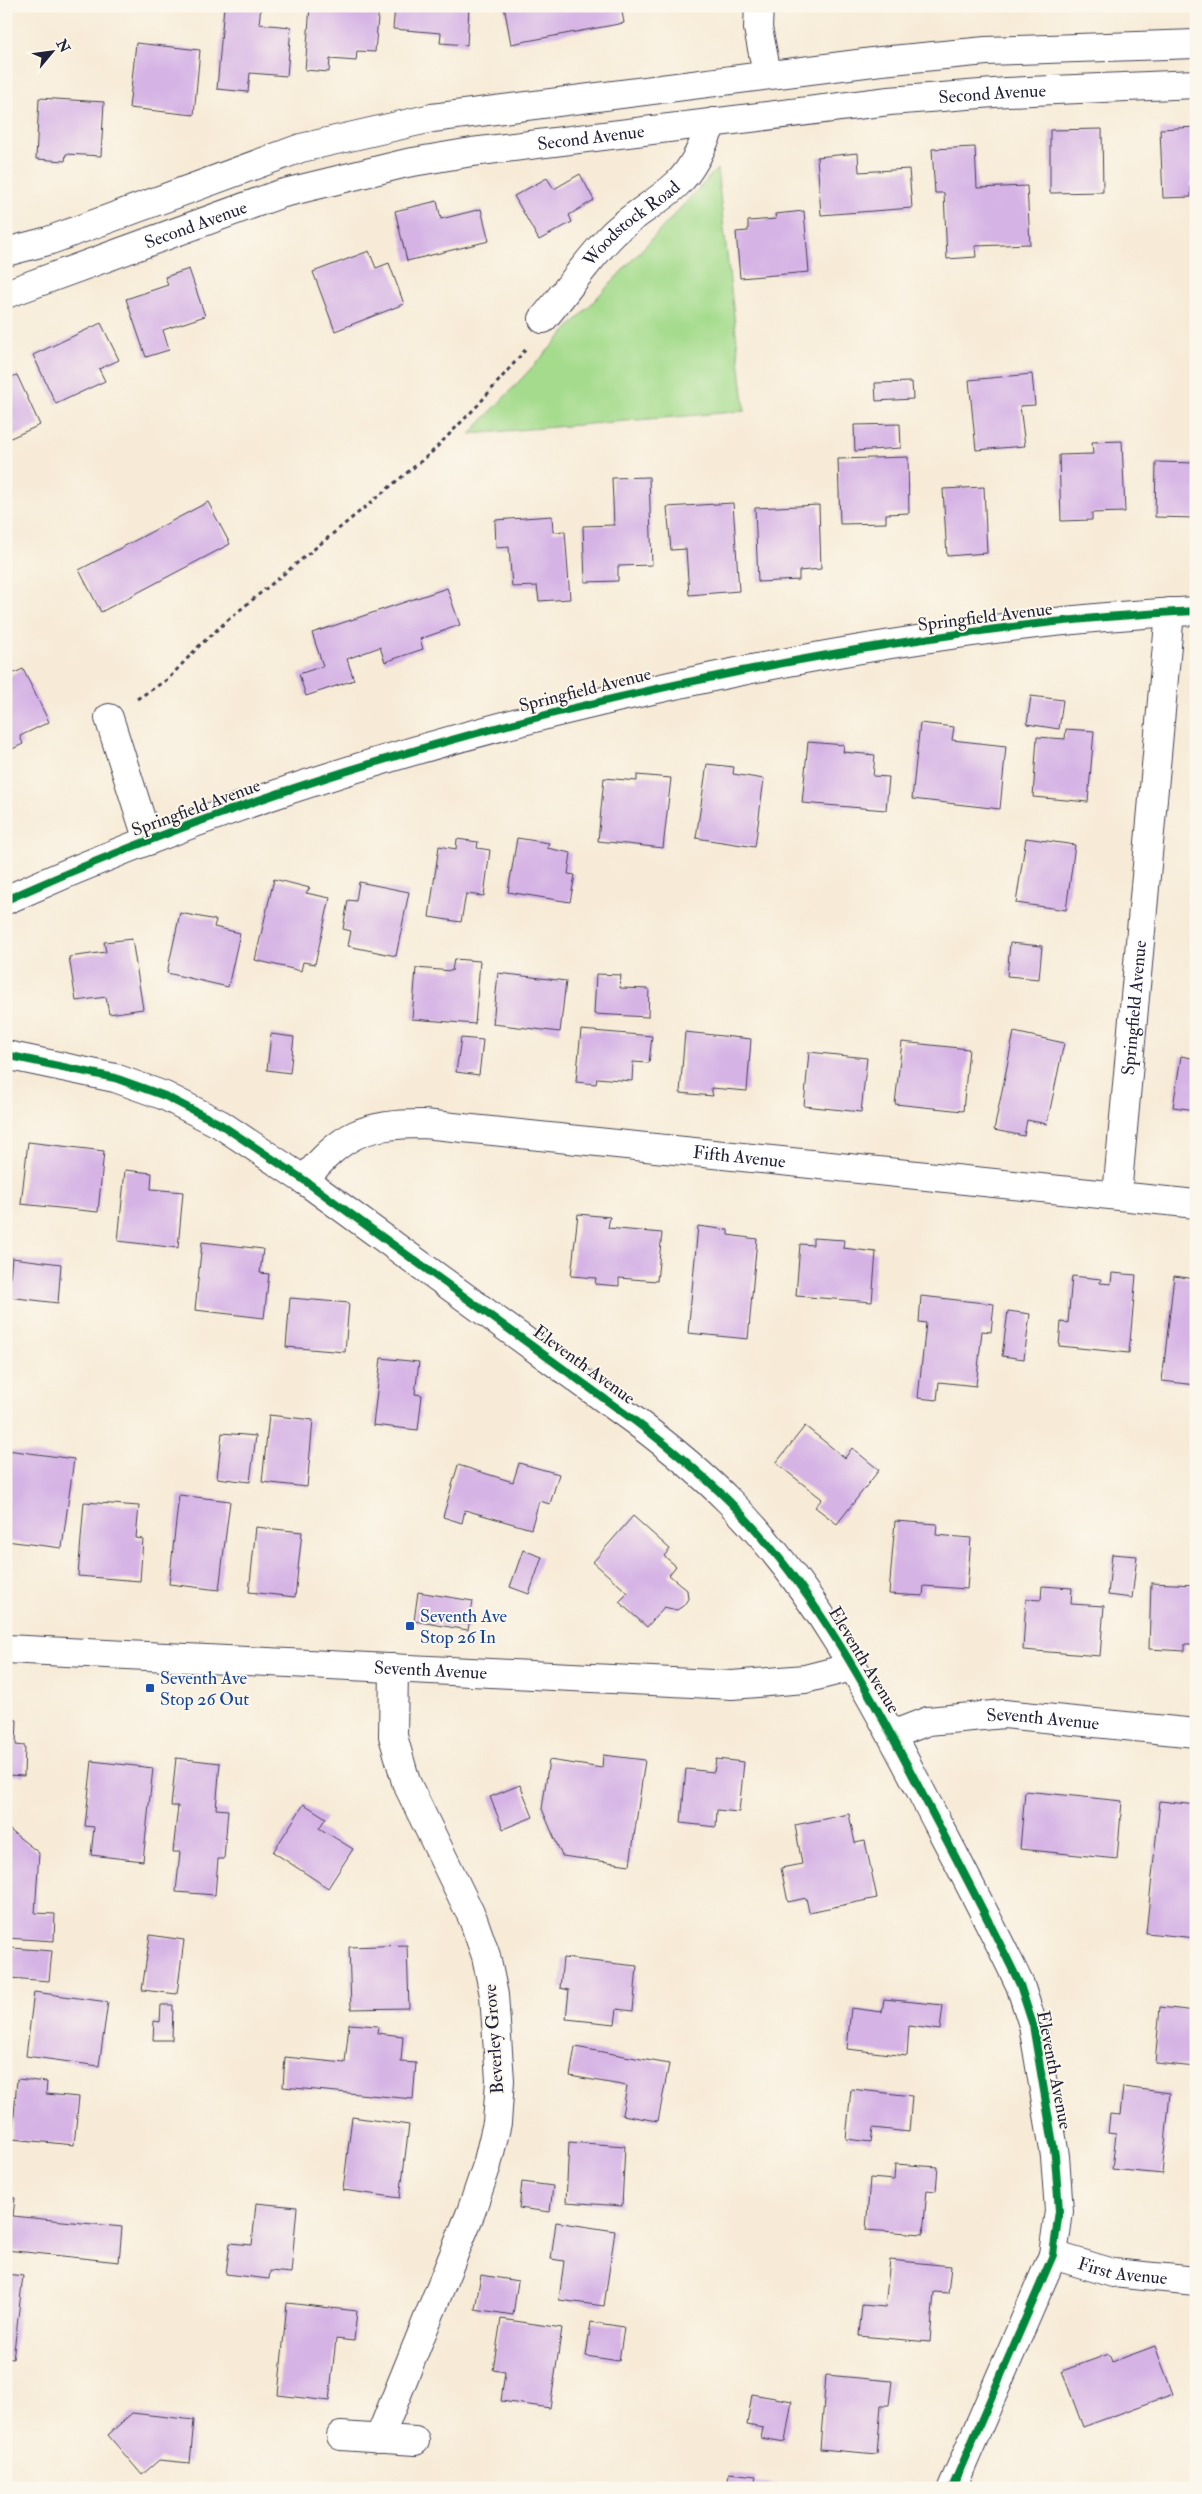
<svg xmlns="http://www.w3.org/2000/svg" width="1202" height="2494" font-family="'IM FELL Double Pica',serif">
	<style>
		.green { fill: #a4db8c; stroke: #637e64 }
		.building { fill: #d6b3e5 }
		.lines { fill: none; stroke-linecap: round; stroke-linejoin: round }
		.minor-casing { stroke: #424052; stroke-width: 30 }
		.path { stroke: #424052; stroke-width: 3; stroke-dasharray: 4 4; stroke-linecap: butt }
		.minor { stroke: #fff; stroke-width: 28 }
		.cycleway-casing { stroke: #fbf7ec; stroke-width: 11 }
		.cycleway { stroke: #00873e; stroke-width: 8 }
		.transit-dot { fill: #1a4fb4; stroke: #fbf7ec; stroke-width: 2 }
		.labels { text-anchor: middle; dominant-baseline: central; stroke-width: 4; stroke-linejoin: round; paint-order: stroke }
		.street-label { font-size: 18px; fill: #22223b; stroke: #fbf7ec }
		.transit-label { font-size: 18px; fill: #164399; stroke: #fbf7ec; text-anchor: start }
	</style>
	<rect width="100%" height="100%" fill="#fbf7ec"/>
	<filter id="ink" filterUnits="userSpaceOnUse"><feTurbulence type="fractalNoise" baseFrequency=".02" numOctaves="2"/><feDisplacementMap in="SourceGraphic" scale="10" xChannelSelector="R" yChannelSelector="G"/><feConvolveMatrix kernelMatrix="1 2 1 2 8 2 1 2 1" color-interpolation-filters="sRGB"/></filter>
	<filter id="wash" filterUnits="userSpaceOnUse"><feTurbulence type="fractalNoise" baseFrequency=".0096" numOctaves="4" result="noise"/><feDisplacementMap in="SourceGraphic" scale="20" xChannelSelector="R" yChannelSelector="G"/><feGaussianBlur stdDeviation="1.12" result="paint"/><feColorMatrix in="noise" values="0 0 0 0 0 0 0 0 0 0 0 0 0 0 0 0 0 1.4 0 .05"/><feComposite in="paint" operator="in"/></filter>
	<g filter="url(#wash)">
		<rect width="100%" height="100%" fill="#f7ebd7"/>
		<path class="green" d="M717,169L745,411L470,434Z"/>
		<g id="blocks">
			<path class="building" d="M224,6H261L259,24L291,27L287,76L250,73L248,92L217,89Z
				M310,6H379L375,52L357,51L356,61L330,59L329,72L305,70Z
				M395,6H469L467,45L440,43L441,33L393,29Z
				M504,6H621L624,23L511,44Z
				M136,43L200,50L194,115L129,108Z
				M39,98L104,102L101,156L66,154L65,161L36,159Z
				M1196,127V182H1191V197L1163,198L1160,129Z
				M1102,129L1103,192L1050,193V130Z
				M975,147L977,188L1027,186L1030,244L975,246L976,257L947,259L944,193H935L932,149Z
				M858,153L859,172L909,169L912,208L821,215L817,157Z
				M580,174L594,200L569,215L572,222L539,240L514,196L547,178L554,189Z
				M437,201L441,219L481,209L489,241L407,261L395,211Z
				M804,211L809,272L740,278L736,232L748,231V221L776,219L775,214Z
				M369,251L376,268L389,263L404,304L335,331L313,272Z
				M189,269L205,316L163,330L169,350L146,357L126,299L168,285L165,277Z
				M101,323L119,360L99,369L105,381L56,404L33,355Z
				M1032,374L1035,405L1020,406L1025,446L976,450L969,380Z
				M17,375L40,425L6,440V379Z
				M912,382L913,399L876,401L875,383Z
				M900,424L901,448L855,451L854,425Z
				M1122,441L1125,512L1092,513V520L1061,521L1059,455L1093,454L1092,442Z
				M908,457L909,513L886,514V523L840,524L838,459Z
				M1156,462L1196,463V518L1155,517Z
				M649,477L652,565L618,566V581L585,582L583,526L614,525L612,478Z
				M984,487L987,553L947,556L943,489Z
				M208,502L230,544L101,612L79,570Z
				M733,503L739,591L689,595L686,549L671,550L667,507Z
				M819,505L821,569L799,571V580L758,582L755,508Z
				M552,516L553,532L565,531L570,599L539,601L537,586L512,587L509,547L496,548L495,520Z
				M447,588L460,625L420,639L423,649L385,662L380,647L347,659L354,680L306,696L299,674L323,666L312,633Z
				M23,669L49,722L20,736L23,744L6,752V677Z
				M1031,696L1063,700L1059,729L1027,724Z
				M920,723L954,727L952,740L1006,746L1000,809L912,799Z
				M1066,729L1094,731L1088,802L1033,797L1037,737L1065,739Z
				M808,742L844,745L843,752L875,755L873,776L889,777L886,810L802,803Z
				M707,764L734,767L733,774L764,779L755,847L696,838Z
				M637,775L671,778L663,848L598,841L604,778L637,781Z
				M517,838L549,843L547,848L571,853L568,874L575,875L570,902L508,892Z
				M1026,838L1075,845L1066,910L1016,903Z
				M457,839L478,842L477,848L490,850L484,896L466,894L461,922L429,917L439,846L456,849Z
				M274,879L310,888L306,893L330,898L315,964L303,962L301,971L255,960Z
				M359,882L409,892L396,956L348,946L351,931L343,929L348,900L356,901Z
				M180,913L216,920L214,927L240,933L228,987L167,973Z
				M132,939L143,1009L109,1014L106,997L76,1001L69,957L106,952L104,942Z
				M1010,943L1042,946L1039,979L1007,976Z
				M454,959L480,961L475,1024L412,1019L416,968L452,971Z
				M498,973L566,981L560,1032L493,1024Z
				M596,974L621,975L620,988L649,989L648,1017L594,1014Z
				M581,1030L652,1036L649,1063L633,1062L632,1081L597,1078L596,1084L576,1082Z
				M685,1032L751,1039L747,1091L711,1088L713,1096L680,1093Z
				M1014,1032L1064,1043L1047,1124L1027,1120L1024,1136L994,1130Z
				M271,1034L294,1037L290,1073L267,1070Z
				M461,1038L483,1040L479,1075L456,1072Z
				M902,1042L969,1049L963,1111L895,1104Z
				M809,1052L867,1058L861,1112L804,1106Z
				M1181,1056L1196,1059V1110L1173,1107Z
				M28,1142L104,1151L98,1212L21,1204Z
				M125,1170L152,1173L151,1189L183,1192L178,1248L118,1241Z
				M578,1214L610,1217L608,1228L662,1233L657,1281L619,1278V1286L595,1284L596,1278L571,1276Z
				M698,1226L728,1230V1235L757,1239L748,1339L688,1333Z
				M813,1238L844,1240L843,1248L876,1252L872,1302L796,1296L800,1244L813,1245Z
				M202,1242L263,1249L260,1273L269,1274L264,1318L195,1310Z
				M12,1258L61,1264L58,1303L8,1297Z
				M1112,1273L1136,1275L1129,1353L1059,1346L1061,1322L1068,1323L1072,1276L1101,1279L1100,1283L1111,1284Z
				M1174,1276L1196,1279V1385L1162,1381Z
				M921,1296L994,1304L991,1332L982,1331L976,1386L939,1382L937,1400L918,1398L926,1323L919,1322Z
				M290,1298L349,1303L345,1352L286,1347Z
				M1008,1311L1030,1314L1024,1359L1002,1356Z
				M381,1358L419,1362L415,1394L422,1395L418,1430L373,1425Z
				M269,1415L313,1420L307,1487L262,1482Z
				M805,1426L845,1458L852,1448L879,1470L837,1524L815,1507L822,1499L776,1463Z
				M222,1433L256,1436L250,1482L217,1478Z
				M7,1450L74,1459L62,1548L6,1541Z
				M519,1463L559,1474L550,1504L539,1501L531,1529L465,1510L462,1523L443,1517L458,1465L513,1482Z
				M179,1495L230,1501L219,1590L169,1584Z
				M84,1502L139,1506L136,1538L143,1539L140,1581L78,1576Z
				M633,1516L670,1549L664,1556L676,1566L669,1575L687,1590L688,1599L683,1606L677,1610L664,1607L647,1627L619,1602L628,1593L593,1562Z
				M895,1521L937,1524L936,1535L971,1538L967,1589L924,1586L923,1596L889,1594Z
				M256,1527L302,1532L295,1597L249,1592Z
				M523,1550L542,1557L529,1594L510,1587Z
				M1112,1554L1137,1556L1132,1598L1108,1595Z
				M1151,1583L1196,1585V1644H1185V1651L1149,1649Z
				M1042,1586L1072,1588L1071,1604L1104,1606L1100,1656L1023,1650L1026,1599L1041,1600Z
				M418,1592L473,1601L468,1630L414,1621Z
				M6,1719L17,1720L16,1745L25,1746L24,1776L6,1775Z
				M603,1755L645,1760L630,1865L562,1856L542,1809L549,1760L602,1768Z
				M176,1758L220,1763L216,1809L228,1810L224,1859H218L215,1895L176,1892L180,1852H173L178,1806H171Z
				M716,1759L744,1762L739,1812L717,1810L716,1827L681,1823L686,1769L714,1772Z
				M92,1761L153,1768L143,1861L91,1855L94,1827L85,1826Z
				M520,1785L533,1817L503,1829L490,1797Z
				M1025,1791L1122,1801L1117,1859L1020,1849Z
				M1160,1801L1196,1805V1938L1146,1933Z
				M304,1804L326,1818L319,1828L353,1849L328,1888L273,1852Z
				M849,1814L855,1843L865,1841L877,1898L809,1912L806,1898L788,1902L781,1868L802,1864L795,1825Z
				M6,1827L39,1853L35,1913L55,1914L54,1941L6,1938Z
				M150,1935L184,1940L177,1994L142,1990Z
				M407,1945L409,2008L351,2009L349,1947Z
				M12,1948L52,1951L49,1981L10,1978Z
				M563,1958L637,1966L633,2011L617,2009L615,2024L566,2019L569,1990L560,1988Z
				M34,1992L108,2002L99,2066L26,2056Z
				M884,1999L943,2005L940,2030L909,2026L907,2056L847,2049L851,2008L882,2012Z
				M161,2005H173L172,2040H153L154,2021L160,2022Z
				M1160,2007L1196,2011V2067L1155,2063Z
				M349,2024L378,2026L377,2033L403,2036L401,2062L416,2063L413,2099L283,2087L285,2057L345,2063Z
				M575,2047L669,2064L658,2121L622,2115L627,2086L570,2076Z
				M17,2079L47,2082L46,2094L79,2097L74,2145L12,2139Z
				M1123,2087L1170,2093L1162,2174L1112,2169L1116,2134L1108,2133L1110,2114L1120,2115Z
				M851,2089L912,2096L909,2132L873,2128L871,2142L846,2139Z
				M352,2117L409,2125L400,2198L343,2190Z
				M569,2142L625,2146L622,2206L566,2202Z
				M895,2164L938,2167L936,2191L927,2190L923,2234L866,2230L870,2178L894,2180Z
				M522,2182L553,2186L550,2212L519,2208Z
				M6,2197L15,2198L13,2216L122,2227L119,2262L6,2250Z
				M256,2203L297,2207L291,2273L270,2271L269,2279L226,2274L230,2243L252,2245Z
				M556,2222L615,2231L604,2306L559,2300L564,2261L551,2259Z
				M890,2260L951,2266L948,2293L934,2292L930,2342L859,2336L862,2305L885,2307Z
				M6,2274L23,2276L13,2359L6,2358Z
				M481,2275L518,2281L513,2315L475,2309Z
				M287,2303L357,2311L354,2341L336,2339L329,2401L278,2395Z
				M501,2319L562,2328L550,2408L501,2401L505,2372L493,2370Z
				M591,2322L624,2327L619,2361L586,2356Z
				M1155,2346L1173,2394L1083,2427L1062,2371L1109,2354L1112,2362Z
				M826,2375L892,2381L889,2405H881L877,2454L820,2449Z
				M752,2394L792,2401L785,2442L761,2438L763,2428L747,2425Z
				M132,2413L194,2420L190,2463L159,2460L142,2475L108,2435Z
				M729,2473L756,2476L755,2482L791,2486V2488H727Z"/>
		</g>
	</g>
	<g filter="url(#ink)">
		<use href="#blocks" fill-opacity="0" stroke="#424052" stroke-width="1"/>
		<g class="lines">
			<g class="minor-casing">
				<g id="minor">
					<path d="M759,6L758,28L767,74"/>
					<path d="M6,252L48,241L301,148L432,118L881,61L986,51L1196,44"/>
					<path id="s1" d="M6,294L280,194L407,163L472,152L889,101L1007,92L1196,84"/>
					<path id="s2" d="M543,319C567,291 587,260 613,234C632,215 657,203 677,184C694,168 703,144 713,122"/>
					<path d="M109,718L148,841"/>
					<path d="M6,900C239,795 487,722 737,672C887,642 1042,618 1196,611"/>
					<path d="M6,1055L115,1078L165,1096L220,1124L304,1180L635,1421C668,1446 700,1472 730,1502C814,1587 873,1698 927,1803C959,1864 991,1924 1020,1985L1033,2025L1055,2156L1059,2211L1053,2255L952,2488"/>
					<path id="s3" d="M304,1180C343,1134 363,1124 424,1124L1196,1204"/>
					<path id="s4" d="M1117,1195L1170,612"/>
					<path id="s5" d="M6,1649L732,1685L805,1679L852,1667"/>
					<path id="s6" d="M892,1735L928,1721L1004,1714L1196,1733"/>
					<path id="s7" d="M1053,2255L1113,2273L1196,2281"/>
					<path d="M341,2436L415,2441"/>
					<path d="M379,2439L471,2212L487,2165L497,2123L500,2080L494,1995L486,1956L473,1919L406,1782L393,1736L394,1668"/>
				</g>
			</g>
			<path class="path" d="M137,699L168,679L200,645L229,619L431,453L478,405L527,348"/>
			<use href="#minor" class="minor"/>
			<g class="cycleway-casing">
				<path id="cycleway" d="M6,900C239,795 487,722 737,672C887,642 1042,618 1196,611
					M6,1055L115,1078L165,1096L220,1124L304,1180L635,1421C668,1446 700,1472 730,1502C814,1587 873,1698 927,1803C959,1864 991,1924 1020,1985L1033,2025L1055,2156L1059,2211L1053,2255L952,2488"/>
			</g>
			<use href="#cycleway" class="cycleway"/>
		</g>
	</g>
	<g class="transit-dot">
		<rect x="405" y="1621" width="10" height="10" rx="2.5"/>
		<rect x="145" y="1683" width="10" height="10" rx="2.5"/>
	</g>
	<g class="labels">
		<g class="street-label">
			<text stroke="none"><textPath href="#s1" startOffset="1012">Second Avenue</textPath></text>
			<text stroke="none"><textPath href="#s1" startOffset="608">Second Avenue</textPath></text>
			<text stroke="none"><textPath href="#s2" startOffset="131">Woodstock Road</textPath></text>
			<text stroke="none"><textPath href="#s1" startOffset="202">Second Avenue</textPath></text>
			<text transform="translate(985 617) rotate(-7)">Springfield Avenue</text>
			<text transform="translate(585 690) rotate(-14)">Springfield Avenue</text>
			<text transform="translate(196 808) rotate(-20)">Springfield Avenue</text>
			<text stroke="none"><textPath href="#s4" startOffset="188">Springfield Avenue</textPath></text>
			<text stroke="none"><textPath href="#s3" startOffset="456">Fifth Avenue</textPath></text>
			<text transform="translate(584 1365) rotate(36)">Eleventh Avenue</text>
			<text transform="translate(864 1660) rotate(59)">Eleventh Avenue</text>
			<text stroke="none"><textPath href="#s5" startOffset="425">Seventh Avenue</textPath></text>
			<text stroke="none"><textPath href="#s6" startOffset="154">Seventh Avenue</textPath></text>
			<text transform="translate(494 2039) rotate(-94)">Beverley Grove</text>
			<text transform="translate(1054 2070) rotate(79)">Eleventh Avenue</text>
			<text stroke="none"><textPath href="#s7" startOffset="72">First Avenue</textPath></text>
		</g>
		<g class="transit-label">
			<text x="420" y="1616">Seventh Ave<tspan x="420" dy="21">Stop 26 In</tspan></text>
			<text x="160" y="1678">Seventh Ave<tspan x="160" dy="21">Stop 26 Out</tspan></text>
		</g>
	</g>
	<rect width="1202" height="2494" fill="none" stroke="#fbf7ec" stroke-width="25"/>
	<g transform="translate(52 52) rotate(61)" stroke="#fbf7ec" stroke-width="4" paint-order="stroke">
	<path d="M0-4L9 19L0 12L-9 19Z" fill="#22223b"/>
	<text y="-8" font-size="14" font-weight="bold" text-anchor="middle" fill="#22223b">N</text>
	</g>
</svg>
